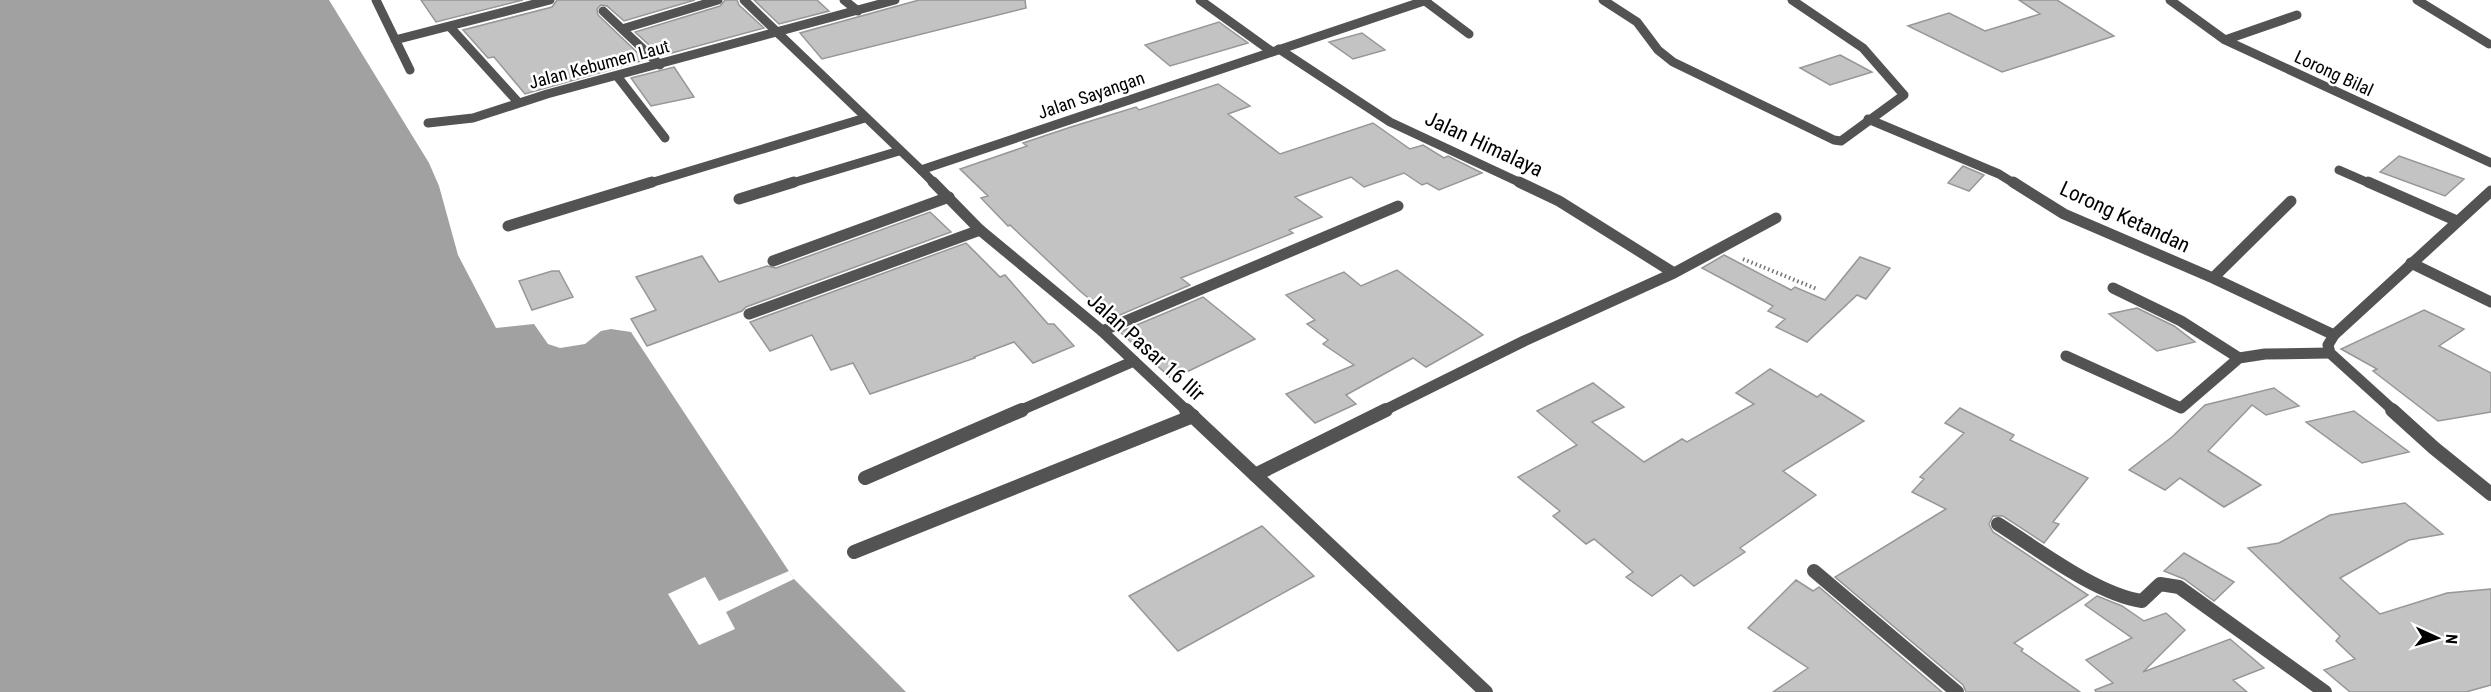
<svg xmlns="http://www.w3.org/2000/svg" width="2491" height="692" font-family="'Roboto Condensed',sans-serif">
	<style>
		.water { fill: #a1a1a1 }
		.pier { fill: #fff }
		.building { fill: #c3c3c3; stroke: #979797; stroke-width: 1.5 }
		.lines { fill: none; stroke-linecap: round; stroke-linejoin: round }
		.path { stroke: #757575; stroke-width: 4; stroke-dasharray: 1.5 3; stroke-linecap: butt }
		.service { stroke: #535353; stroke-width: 9 }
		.minor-far2 { stroke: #535353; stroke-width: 9 }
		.minor-far1 { stroke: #535353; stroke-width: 11 }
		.minor { stroke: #535353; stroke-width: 14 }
		.tertiary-far2 { stroke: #535353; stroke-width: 9 }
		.tertiary-far1 { stroke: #535353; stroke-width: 11 }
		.tertiary { stroke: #535353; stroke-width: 14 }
		.labels { text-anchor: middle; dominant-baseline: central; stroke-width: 5; stroke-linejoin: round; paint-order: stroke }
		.far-street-label { font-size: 18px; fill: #000; stroke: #fff }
		.street-label { font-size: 21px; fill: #000; stroke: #fff }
	</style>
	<rect width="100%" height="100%" fill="#fff"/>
	<path class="water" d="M0,0H329L429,163L439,186L458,255L496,328L534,324L548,344L560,348L585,344L601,331L611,329L631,332L794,579L906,692H0Z"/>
	<path class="pier" d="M789,571L794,579L726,612L735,629L699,645L668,594L705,577L719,601Z"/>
	<path class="building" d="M421,0H523L436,22Z
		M557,0H695L624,21L607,6L601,5L597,9L598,15L645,60L525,94L494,57L488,58L463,30L552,7Z
		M725,0H737L739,5L764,28L661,56L635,32L720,6Z
		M754,0H817L829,11L779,24Z
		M919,0H1025L1026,8L822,59L800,33Z
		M2019,0H2057L2114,36L2002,72L1908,26L1949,13L1985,31L2040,14Z
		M1219,22L1248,43L1170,66L1145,45Z
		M1362,33L1385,50L1353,59L1329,42Z
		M1840,55L1872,72L1830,85L1800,68Z
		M674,67L694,97L651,106L631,78Z
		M1218,84L1250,106L1228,114L1280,154L1373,123L1410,149L1423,145L1444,158L1448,156L1482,173L1439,190L1427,183L1422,185L1404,173L1364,187L1351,177L1295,197L1322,217L1289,230L1293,233L1181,278L1190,285L1113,318L1081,292L1010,225L1008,226L981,198L988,196L960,169L1027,146L1023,143L1071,127L1136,107L1139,110Z
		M2399,156L2464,179L2445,196L2380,172Z
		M1963,166L1984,175L1969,191L1948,183Z
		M930,212L951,232L746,307L742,311L647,346L631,319L656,310L636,277L702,256L719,282L767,266L776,268Z
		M966,243L1000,277L1005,275L1048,324H1054L1074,346L1033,363L1014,342L974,357L975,358L870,394L853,363L831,370L812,335L770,351L750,322Z
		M1724,255L1791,290L1795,287L1825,300L1860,257L1890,268L1866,299L1857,295L1807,342L1776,327L1785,319L1768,311L1773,306L1702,268Z
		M1397,270L1483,335L1426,367L1413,358L1346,395L1356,404L1315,423L1286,394L1354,365L1323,344L1328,340L1307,324L1315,320L1286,295L1344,272L1361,286Z
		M552,271H559L573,297L532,310L519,281Z
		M1203,297L1255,339L1172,379L1120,332Z
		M2137,308L2174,326L2195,342L2157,351L2109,314Z
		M2424,310L2464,329L2439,346L2491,373V412L2438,421L2373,371L2377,369L2341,349Z
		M1770,369L1817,397L1821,394L1864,421L1783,471L1816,495L1740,548L1745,552L1694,586L1681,575L1652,596L1626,577L1633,572L1594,539L1586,544L1553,516L1560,511L1518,477L1577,445L1537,411L1593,383L1624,407L1592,422L1644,462L1682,439L1687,442L1754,404L1736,393Z
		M2274,388L2299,406L2266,415L2252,405L2208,451L2261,485L2224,507L2180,478L2165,490L2129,470L2172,437L2205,405Z
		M1960,408L2014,435L2010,440L2088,478L2053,522L2059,524L2044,543L2003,516H1993L1989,524L1993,532L2088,595L2014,643L2023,649L2021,651L2080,692H1966L1963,685L1835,577L1946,509L1912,492L1924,479L1920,477L1964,433L1945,423Z
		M2354,411L2409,452L2362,463L2306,422Z
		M2405,503L2443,534L2409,540L2340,578L2380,614L2447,593L2491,589V685L2466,692H2350L2324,670L2355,659L2336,641L2340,636L2248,548L2279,543L2330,515Z
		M1262,526L1314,576L1178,651L1129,596Z
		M2184,553L2234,582L2214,601L2184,579L2164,571Z
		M1796,580L1813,591L1819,587L1942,692H1773L1808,668L1748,628Z
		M2097,596L2122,606L2144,621L2166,613L2185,630L2143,672L2230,639L2264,668L2233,680L2247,692H2096L2095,690L2113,683L2086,660L2132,638L2085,605Z"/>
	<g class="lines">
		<path class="path" d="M1743,259L1817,289"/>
		<path class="service" d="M376,0L410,70
			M744,0L779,34
			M603,11L660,65
			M450,27L518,102
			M622,29L718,0
			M395,40L550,0"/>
		<path class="minor-far2" d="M844,0L858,11
			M1200,0L1271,51
			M1603,0L1637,22L1658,50L1673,62L1834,140L1841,141L1904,95L1863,48L1792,0
			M2170,0L2225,40L2491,163
			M2417,0L2489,44
			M1425,1L1469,34
			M779,34L921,170
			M2225,40L2297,15
			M1279,49L1390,122L1523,184
			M617,76L665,138
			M1868,119L1999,174L2015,184
			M428,123L473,118L547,94L895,0
			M2339,170L2371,184
			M647,184L865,118
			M789,184L899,151"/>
		<path class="minor-far1" d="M1519,182L1559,201L1674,273
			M2013,182L2064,214L2213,278L2334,335
			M2368,182L2457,221
			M739,199L794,182
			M508,226L652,182
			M773,261L949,197
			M2411,263L2491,302
			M2213,278L2291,201
			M2113,288L2181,321L2239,358
			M749,314L980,230
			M1102,331L1398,206
			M2066,356L2181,408L2239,358L2265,354L2330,353
			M1019,411L1134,361
			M1383,411L1524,341L1674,273L1776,218"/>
		<path class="minor" d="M1255,475L1386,410
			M865,478L1022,410
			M1998,524C2038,549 2096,594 2142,601L2160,584L2179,587L2325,692
			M854,552L1193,416
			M1814,571L1957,692"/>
		<path class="tertiary-far2" d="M935,184L921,170L1427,0"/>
		<path class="tertiary-far1" d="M933,182L980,230L1102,331L1187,411
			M2394,411L2330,353L2328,345L2334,335L2491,191"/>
		<path class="tertiary" d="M1186,410L1486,692
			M2392,410L2434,448L2491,494"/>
	</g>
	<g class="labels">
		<g class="far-street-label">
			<text transform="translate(599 64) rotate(-15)">Jalan Kebumen Laut</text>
			<text transform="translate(2334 73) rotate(25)">Lorong Bilal</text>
			<text transform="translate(1091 95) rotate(-19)">Jalan Sayangan</text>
		</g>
		<g class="street-label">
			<text transform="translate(1484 144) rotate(25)">Jalan Himalaya</text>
			<text transform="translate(2125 217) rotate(25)">Lorong Ketandan</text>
			<text transform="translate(1146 347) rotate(42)">Jalan Pasar 16 Ilir</text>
		</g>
	</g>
	<g transform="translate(2437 638) rotate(94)" stroke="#ffffff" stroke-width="4.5" paint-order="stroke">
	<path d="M0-4.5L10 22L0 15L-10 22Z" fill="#000000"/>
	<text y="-9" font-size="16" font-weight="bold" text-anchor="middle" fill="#000000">N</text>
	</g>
</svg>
